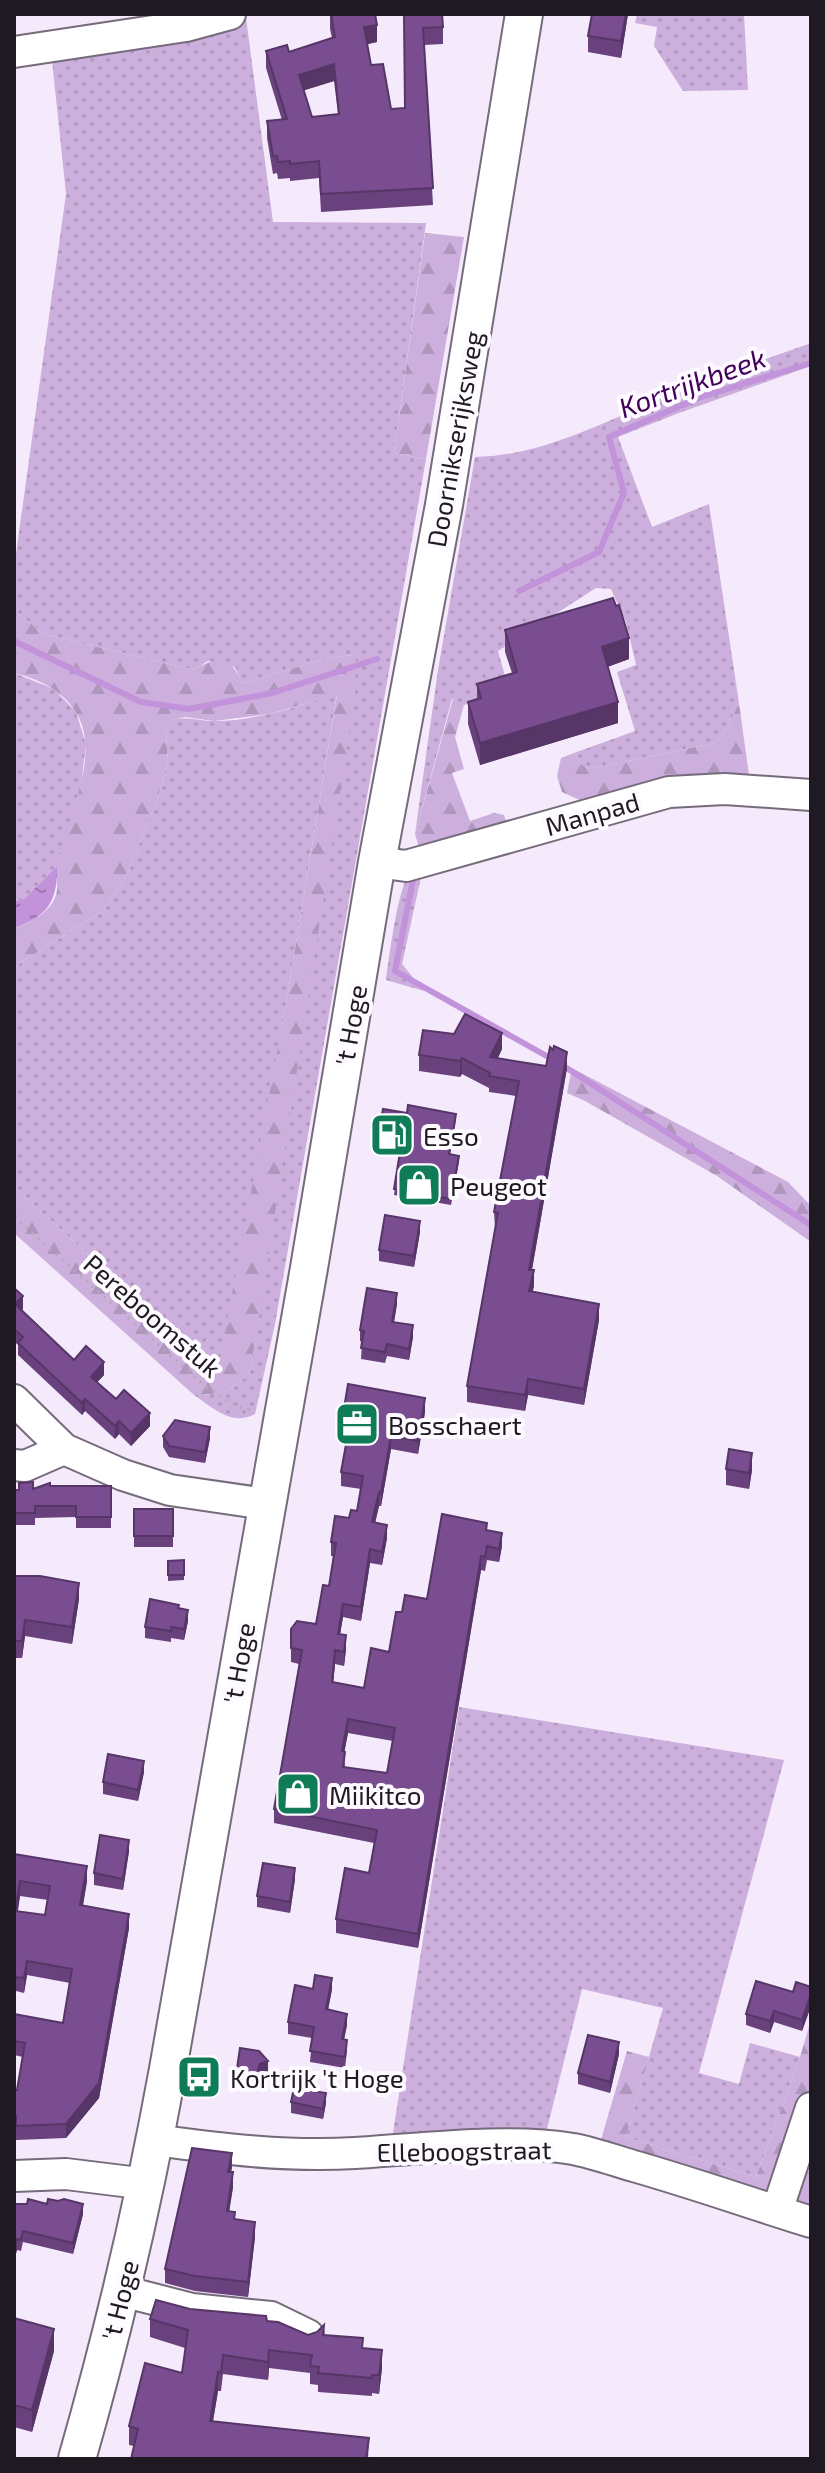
<svg xmlns="http://www.w3.org/2000/svg" width="825" height="2473" font-family="'Exo 2',sans-serif">
	<style>
		.grass { fill: url(#grass-dots) }
		.forest { fill: url(#forest-firs) }
		.water { fill: url(#water-ripples) }
		.lines { fill: none; stroke-linecap: round; stroke-linejoin: round }
		.stream { stroke: #c292db; stroke-width: 6 }
		.minor-casing { stroke: #756b7b; stroke-width: 34 }
		.major-casing { stroke: #756b7b; stroke-width: 40 }
		.path { stroke: #b3aab9; stroke-width: 3; stroke-dasharray: 2 6; stroke-linecap: butt }
		.minor { stroke: #fff; stroke-width: 30 }
		.major { stroke: #fff; stroke-width: 36 }
		.wall { fill: #69427d; fill-rule: evenodd }
		.shaded-wall { fill: #553666 }
		.building { fill: #7a4d91; stroke: #553666; stroke-width: 2; fill-rule: evenodd }
		.labels { text-anchor: middle; dominant-baseline: central; stroke-width: 8; stroke-linejoin: round; paint-order: stroke }
		.street-label { font-size: 26px; fill: #1f1a21; stroke: #fdfbff }
		.poi-label { font-size: 26px; fill: #1f1a21; stroke: #fdfbff; text-anchor: start }
		.water-label { font-size: 28px; font-style: italic; fill: #41005a; stroke: #fdfbff }
	</style>
	<defs>
		<pattern id="grass-dots" width="8" height="8" patternUnits="userSpaceOnUse" patternTransform="scale(2)"><rect width="8" height="8" fill="#ccafdc"/><path d="M2 2h.1M6 6h.1" fill="none" stroke="#af96bc" stroke-width="1.8" stroke-linecap="round"/></pattern>
		<pattern id="forest-firs" width="22" height="20" patternUnits="userSpaceOnUse" patternTransform="scale(2)"><rect width="22" height="20" fill="#ccafdc"/><path d="M5 1l3.5 6h-7zM16 11l3.5 6h-7z" fill="#af96bc"/></pattern>
		<pattern id="water-ripples" width="26" height="14" patternUnits="userSpaceOnUse" patternTransform="scale(2)"><rect width="26" height="14" fill="#c292db"/><path d="M2 4q2-2 4 0t4 0M15 11q2-2 4 0t4 0" fill="none" stroke="#9d76b1"/></pattern>
	</defs>
	<rect width="100%" height="100%" fill="#f5eafc"/>
	<path class="grass" d="M637,14H744L748,90L683,91L654,46L657,27L635,23Z
		M246,18L273,222L426,223L394,453L426,459L275,1324L255,1414C232,1427 212,1407 194,1395C217,1396 238,1389 251,1369L356,655L332,657L242,683L235,667L208,661L194,670L44,634L14,610V568L66,194L52,60Z
		M811,343V366L679,413L618,437L652,527L709,504L739,703L724,734L714,743L590,769L581,764L574,753L635,731L617,672L636,665L626,622L611,589L596,588L498,651L509,690L464,705L452,699L415,834L438,670L475,457C542,456 606,421 667,396C714,377 763,360 811,343Z
		M14,673L54,689L76,712L86,744L80,794L57,866L25,898L14,902Z
		M337,694L286,1004L225,1343L220,1359L213,1363L198,1355L14,1187V967L103,911L127,875L159,794L168,760L166,733L171,720C188,716 199,721 215,721C256,721 298,706 337,694Z
		M423,868L402,964L424,991L386,980C389,960 398,883 411,872C414,870 419,869 423,868Z
		M459,1707L784,1760L699,2073L739,2084L750,2043L800,2057L756,2177L626,2137L663,2008L582,1989L545,2137L392,2139Z"/>
	<path class="forest" d="M425,233L464,237L426,459L394,453Z
		M14,610L44,634L194,670C219,655 231,656 242,683L332,657L356,655L355,694L251,1369C238,1389 217,1396 194,1395L14,1233V1187L198,1355L213,1363L220,1359L286,1004L337,695L269,714L214,721L185,717L172,720L166,733L168,760L159,794L127,875L103,911L14,967V928C30,923 50,913 56,895C59,885 55,874 57,864C65,821 104,754 75,711C61,689 38,679 14,673Z
		M453,699L464,705L455,737L464,769L452,773L470,821L494,813L504,815L508,828L420,851L415,834Z
		M739,703L750,782L584,802L562,792L557,776L561,758L574,753L581,764L590,769L714,743L724,734Z
		M572,1068L788,1182L811,1206V1242L717,1176L585,1101L567,1093Z
		M811,2020V2214L598,2150L627,2051L649,2057L626,2137L756,2177L800,2057Z"/>
	<path class="water" d="M57,866C58,900 48,917 14,928V902L25,898Z"/>
	<g class="lines">
		<path class="stream" d="M519,591L599,552L624,493L609,437L701,397L811,363
			M14,641L141,702L189,709L272,693L377,659
			M413,880L395,971L552,1059
			M562,1065L811,1225"/>
		<g class="minor-casing">
			<path id="minor" d="M14,52L186,26L230,14
				M377,862L406,866L669,792L725,789L811,795
				M14,1400L64,1449L123,1475L170,1490L266,1504
				M14,1465L25,1466L64,1449
				M155,2140C221,2149 288,2157 355,2153C422,2149 507,2138 573,2149C594,2153 616,2161 637,2167C696,2184 753,2204 811,2222
				M14,2176L66,2174L147,2184
				M777,2211L811,2108
				M122,2291L192,2309L271,2317L308,2335"/>
		</g>
		<g class="major-casing">
			<path id="major" d="M77,2459C114,2330 144,2201 168,2069L309,1268L377,862L444,505L524,14"/>
		</g>
		<path class="path" d="M14,1217L205,1386L237,1407L255,1410"/>
		<use href="#minor" class="minor"/>
		<use href="#major" class="major"/>
	</g>
	<path class="wall" d="M330,14L377,42L367,44L371,65L391,109L405,108L404,14L443,27V44L424,45L433,205L321,212L319,178L290,181V178L278,179L277,173L273,174L267,138V121L282,120L266,68V51L289,52L332,38L330,29ZM334,81L338,114L312,117L304,90Z
		M628,14L621,58L588,52V36Z
		M505,630L629,659L607,667L618,723L480,765L468,724V702L477,699V684L512,673L505,652Z
		M502,1049L498,1058L546,1066L567,1068L532,1270L534,1286L532,1292L599,1320L584,1405L528,1395L525,1411L467,1402V1386L495,1228L494,1212L516,1096L489,1092V1088L462,1074L460,1077L419,1071V1055Z
		M456,1120L450,1155L459,1162L451,1205L394,1195L400,1151L377,1147V1142Z
		M420,1232L414,1267L379,1261V1250Z
		M14,1288L23,1309L21,1310L74,1360L104,1375L97,1382L150,1426L131,1446L119,1434L115,1439L85,1411L82,1415L18,1355V1345L14,1341Z
		M397,1304L394,1322L413,1337L409,1360L387,1356L385,1363L361,1359L362,1342L360,1341V1330Z
		M425,1412L418,1454L391,1449L381,1506H379L375,1523L387,1538L382,1565L370,1563L361,1621L343,1617L340,1634L346,1649L344,1666L335,1664L333,1683L364,1688L389,1652L402,1612L427,1599L487,1530L502,1546L499,1562L487,1560L485,1571L481,1570L418,1948L336,1933V1919L369,1873L374,1843L274,1823V1809L299,1664L291,1662V1629L316,1624L329,1586L333,1556H331V1542L349,1518L357,1511L361,1489L341,1486V1472L346,1441L341,1440V1427ZM348,1733L393,1741L387,1773L345,1767L344,1752Z
		M163,1436L210,1438L205,1463L169,1457L163,1447Z
		M726,1469L752,1470L749,1489L726,1485Z
		M50,1486H111V1528H76V1517L35,1518V1525H14V1490Z
		M134,1509H173V1547H134Z
		M184,1560V1580L168,1581V1561Z
		M14,1576L79,1599L72,1644L25,1636L22,1658H14Z
		M179,1608L188,1621L184,1640L171,1638V1642L145,1638V1627Z
		M144,1772L138,1801L103,1794V1782Z
		M129,1851L123,1890L94,1885V1873Z
		M14,1854L87,1881L83,1906L129,1928L99,2098L66,2138L16,2140V2130H14V2090H17L23,2057L14,2055V2014L63,2023L70,1983L27,1975L24,1993L16,1991L14,2000ZM20,1896L48,1900L45,1915L18,1911Z
		M295,1879L290,1913L257,1907V1896Z
		M811,1987V2006L802,2031L774,2022L770,2033L746,2025V2014L793,1992Z
		M313,1989H332L328,2010L347,2025L344,2039L347,2051L345,2068L310,2062L312,2038L288,2034V2022Z
		M619,2054L610,2093L578,2084V2073Z
		M268,2072L260,2075L255,2089L236,2086V2075Z
		M291,2102L326,2103L323,2119L291,2113Z
		M232,2167L231,2172L233,2187L229,2211L235,2220L255,2237L248,2297L195,2291L165,2283V2269Z
		M14,2204L83,2214L73,2254L23,2242L21,2251L17,2250L14,2260Z
		M190,2309L267,2321L308,2335H324L363,2348L382,2368L379,2394L372,2393V2396L318,2392V2385L310,2384V2373L269,2368L268,2380L223,2374L221,2391H218L213,2421L369,2438L368,2459H131L134,2446L129,2445V2426L182,2373L185,2348L150,2337V2319Z
		M14,2318L54,2351L32,2432L14,2427Z"/>
	<path class="shaded-wall" d="M626,14H628L621,58V41Z
		M377,25V42L364,45V27Z
		M334,64V81L299,92V75Z
		M629,638V659L602,669V647Z
		M618,702V723L480,765V743Z
		M502,1033V1049L490,1073V1057Z
		M567,1052V1068L529,1286V1270Z
		M462,1058V1074L460,1077V1061Z
		M420,1221V1232L414,1267V1256Z
		M534,1270V1286L529,1307V1291Z
		M397,1293V1304L392,1333V1322Z
		M23,1296V1309L15,1317V1304Z
		M599,1304V1320L584,1405V1389Z
		M413,1325V1337L409,1360V1349Z
		M104,1362V1375L91,1389V1377Z
		M528,1379V1395L525,1411V1395Z
		M425,1398V1412L418,1454V1441Z
		M85,1399V1411L82,1415V1403Z
		M150,1413V1426L131,1446V1433Z
		M119,1421V1434L115,1439V1426Z
		M210,1427V1438L205,1463V1452Z
		M391,1436V1449L381,1506V1493Z
		M752,1453V1470L749,1489V1473Z
		M379,1492V1506L372,1536V1522Z
		M387,1525V1538L382,1565V1552Z
		M502,1533V1546L499,1562V1549Z
		M370,1549V1563L361,1621V1607Z
		M481,1556V1570L418,1948V1934Z
		M79,1583V1599L72,1644V1627Z
		M343,1604V1617L338,1647V1634Z
		M188,1610V1621L184,1640V1629Z
		M25,1620V1636L22,1658V1641Z
		M346,1635V1649L344,1666V1652Z
		M335,1650V1664L332,1696V1682Z
		M348,1719V1733L342,1765V1751Z
		M144,1761V1772L138,1801V1790Z
		M129,1840V1851L123,1890V1879Z
		M87,1866V1881L80,1920V1905Z
		M295,1868V1879L290,1913V1902Z
		M20,1881V1896L15,1925V1911Z
		M129,1914V1928L99,2098L66,2138V2124Z
		M27,1961V1975L24,1993V1978Z
		M332,1978V1989L326,2020V2009Z
		M811,1994V2006L802,2031V2020Z
		M774,2011V2022L770,2033V2021Z
		M347,2014V2025L342,2050V2039Z
		M619,2042V2054L610,2093V2082Z
		M268,2061V2072L260,2075L255,2089V2078L260,2064Z
		M326,2093V2103L323,2119V2109Z
		M232,2153V2167L228,2187V2172Z
		M233,2172V2187L227,2226V2211Z
		M83,2204V2214L73,2254V2243Z
		M255,2222V2237L248,2297V2282Z
		M17,2239V2250L14,2260V2250Z
		M54,2329V2351L32,2432V2410Z
		M269,2350V2368L268,2380V2362Z
		M382,2350V2368L379,2394V2375Z
		M218,2372V2391L210,2439V2421Z"/>
	<path class="building" d="M331,14H375L377,25L364,27L371,65L383,64L391,109L405,108L404,14H442L443,27L423,28L433,188L321,194L319,161L290,164V161L278,162L277,156H273L267,121L287,119L266,51L287,45L289,52L335,37ZM334,64L339,114L312,117L299,75Z
		M592,14H626L621,41L588,36Z
		M613,598L616,606L619,605L629,638L602,647L618,702L480,743L468,702L481,698L477,684L517,672L505,630Z
		M465,1014L502,1033L490,1057L546,1066L550,1047L553,1050L554,1046L567,1052L529,1270H534L529,1291L599,1304L584,1389L528,1379L525,1395L467,1386L498,1213L494,1212L519,1081L489,1076L490,1073L462,1058L460,1061L419,1055L423,1030L454,1034Z
		M408,1105L456,1114L449,1154L459,1156L451,1199L394,1189L401,1146L377,1142L383,1109L407,1113Z
		M385,1215L420,1221L414,1256L379,1250Z
		M14,1288L23,1296L15,1304L74,1360L86,1346L104,1362L91,1377L116,1399L124,1390L150,1413L131,1433L119,1421L115,1426L85,1399L82,1403L18,1343L23,1337L14,1329Z
		M367,1288L397,1293L392,1322L413,1325L409,1349L387,1344L385,1352L361,1348L364,1331L360,1330Z
		M348,1384L425,1398L418,1441L391,1436L381,1493L379,1492L372,1522L387,1525L382,1552L370,1549L361,1607L343,1604L338,1634L346,1635L344,1652L335,1650L332,1682L364,1688L371,1648L389,1652L396,1612H402L405,1595L427,1599L442,1514L487,1523L486,1530L502,1533L499,1549L487,1546L485,1557L481,1556L418,1934L336,1919L345,1868L369,1873L377,1830L274,1809L302,1650L291,1648V1629L297,1621L316,1624L323,1585L329,1586L336,1543L331,1542L335,1516L349,1518L351,1510L357,1511L363,1476L341,1472L349,1428L341,1427ZM348,1719L395,1728L387,1773L343,1767L345,1752L342,1751Z
		M175,1420L210,1427L205,1452L169,1446L163,1436Z
		M729,1449L752,1453L749,1473L726,1469Z
		M33,1482V1489L50,1483V1486H111V1517H76V1506H35V1513H14V1490H19V1483Z
		M134,1509H173V1536H134Z
		M184,1560V1575H168V1561Z
		M14,1576H40L79,1583L72,1627L25,1620L22,1641H14Z
		M150,1599L179,1605L178,1608L188,1610L184,1629L171,1627V1631L145,1627Z
		M108,1754L144,1761L138,1790L103,1782Z
		M100,1835L129,1840L123,1879L94,1873Z
		M14,1854L87,1866L80,1905L129,1914L99,2083L66,2124L16,2126V2116H14V2090H17L25,2043L14,2041V2014L63,2023L72,1969L27,1961L24,1978L16,1977L14,1985ZM20,1881L50,1886L45,1915L15,1911Z
		M263,1863L295,1868L290,1902L257,1896Z
		M315,1975L332,1978L326,2009L347,2014L342,2039L347,2040L345,2057L310,2051L314,2027L288,2022L295,1985L313,1989Z
		M756,1981L793,1992L796,1982L811,1987V1994L802,2020L774,2011L770,2021L746,2014Z
		M588,2035L619,2042L610,2082L578,2073Z
		M240,2048L259,2051L268,2061L260,2064L255,2078L236,2075Z
		M294,2088L326,2093L323,2109L291,2102Z
		M192,2148L232,2153L228,2172H233L227,2211L235,2212L234,2219L255,2222L248,2282L195,2276L165,2269Z
		M28,2199L47,2204L48,2199L58,2201L64,2199L83,2204L73,2243L23,2231L21,2240L17,2239L14,2250V2204H27Z
		M156,2300L190,2309L266,2316L267,2321L278,2322L308,2335L317,2332L324,2325L323,2335L363,2338L362,2348L382,2350L379,2375H372V2378L318,2373L319,2367L310,2366L312,2355L269,2350L268,2362L223,2355L221,2373L218,2372L210,2421L369,2438L366,2459H131L138,2429L129,2426L145,2363L182,2373L188,2330L150,2319Z
		M14,2318L54,2329L32,2410L14,2405Z"/>
	<defs>
		<g id="fuel-square" transform="scale(2.3)"><rect x="-9" y="-9" width="18" height="18" rx="4" fill="#0f7c57" stroke="#fdfbff"/><path d="M-5.5-6h7V0h2V4h1.3V-2.5L3-4.5l.8-.8L6-3V5H2.5V1h-1V6h-7ZM-4.2-4.7v3.2H.2V-4.7Z" fill="#fff"/></g>
		<g id="shop-square" transform="scale(2.3)"><rect x="-9" y="-9" width="18" height="18" rx="4" fill="#0f7c57" stroke="#fdfbff"/><path d="M-5-2.5h2.3a2.7 3.5 0 0 1 5.4 0H5L5.5 6h-11ZM-1.5-2.5h3a1.5 2.3 0 0 0-3 0Z" fill="#fff"/></g>
		<g id="office-square" transform="scale(2.3)"><rect x="-9" y="-9" width="18" height="18" rx="4" fill="#0f7c57" stroke="#fdfbff"/><path d="M-6-3h4V-5.5h4V-3h4V5H-6ZM-1-4.5V-3h2v-1.5ZM-6 0V1H6V0Z" fill="#fff"/></g>
		<g id="bus-square" transform="scale(2.3)"><rect x="-9" y="-9" width="18" height="18" rx="4" fill="#0f7c57" stroke="#fdfbff"/><path d="M-5-6H5V4H4V6H2V4H-2V6H-4V4H-5ZM-3.5-4V0h7V-4ZM-3.5 1.2v1.5H-2V1.2ZM2 1.2v1.5H3.5V1.2Z" fill="#fff"/></g>
	</defs>
	<g fill-rule="evenodd">
		<use href="#fuel-square" x="392" y="1135"/>
		<use href="#shop-square" x="419" y="1185"/>
		<use href="#office-square" x="357" y="1424"/>
		<use href="#shop-square" x="298" y="1794"/>
		<use href="#bus-square" x="199" y="2077"/>
	</g>
	<g class="labels">
		<g class="street-label">
			<text transform="translate(454 439) rotate(-80)">Doornikserijksweg</text>
			<text transform="translate(592 813) rotate(-16)">Manpad</text>
			<text transform="translate(350 1025) rotate(-80)">'t Hoge</text>
			<text transform="translate(153 1315) rotate(41)">Pereboomstuk</text>
			<text transform="translate(238 1663) rotate(-80)">'t Hoge</text>
			<text transform="translate(464 2150) rotate(-1)">Elleboogstraat</text>
			<text transform="translate(119 2300) rotate(-76)">'t Hoge</text>
		</g>
		<g class="poi-label">
			<text x="423" y="1135">Esso</text>
			<text x="450" y="1185">Peugeot</text>
			<text x="388" y="1424">Bosschaert</text>
			<text x="329" y="1794">Miikitco</text>
			<text x="230" y="2077">Kortrijk 't Hoge</text>
		</g>
		<g class="water-label">
			<text transform="translate(692 382) rotate(-20)">Kortrijkbeek</text>
		</g>
	</g>
	<rect width="825" height="2473" fill="none" stroke="#1f1a21" stroke-width="32"/>
</svg>
